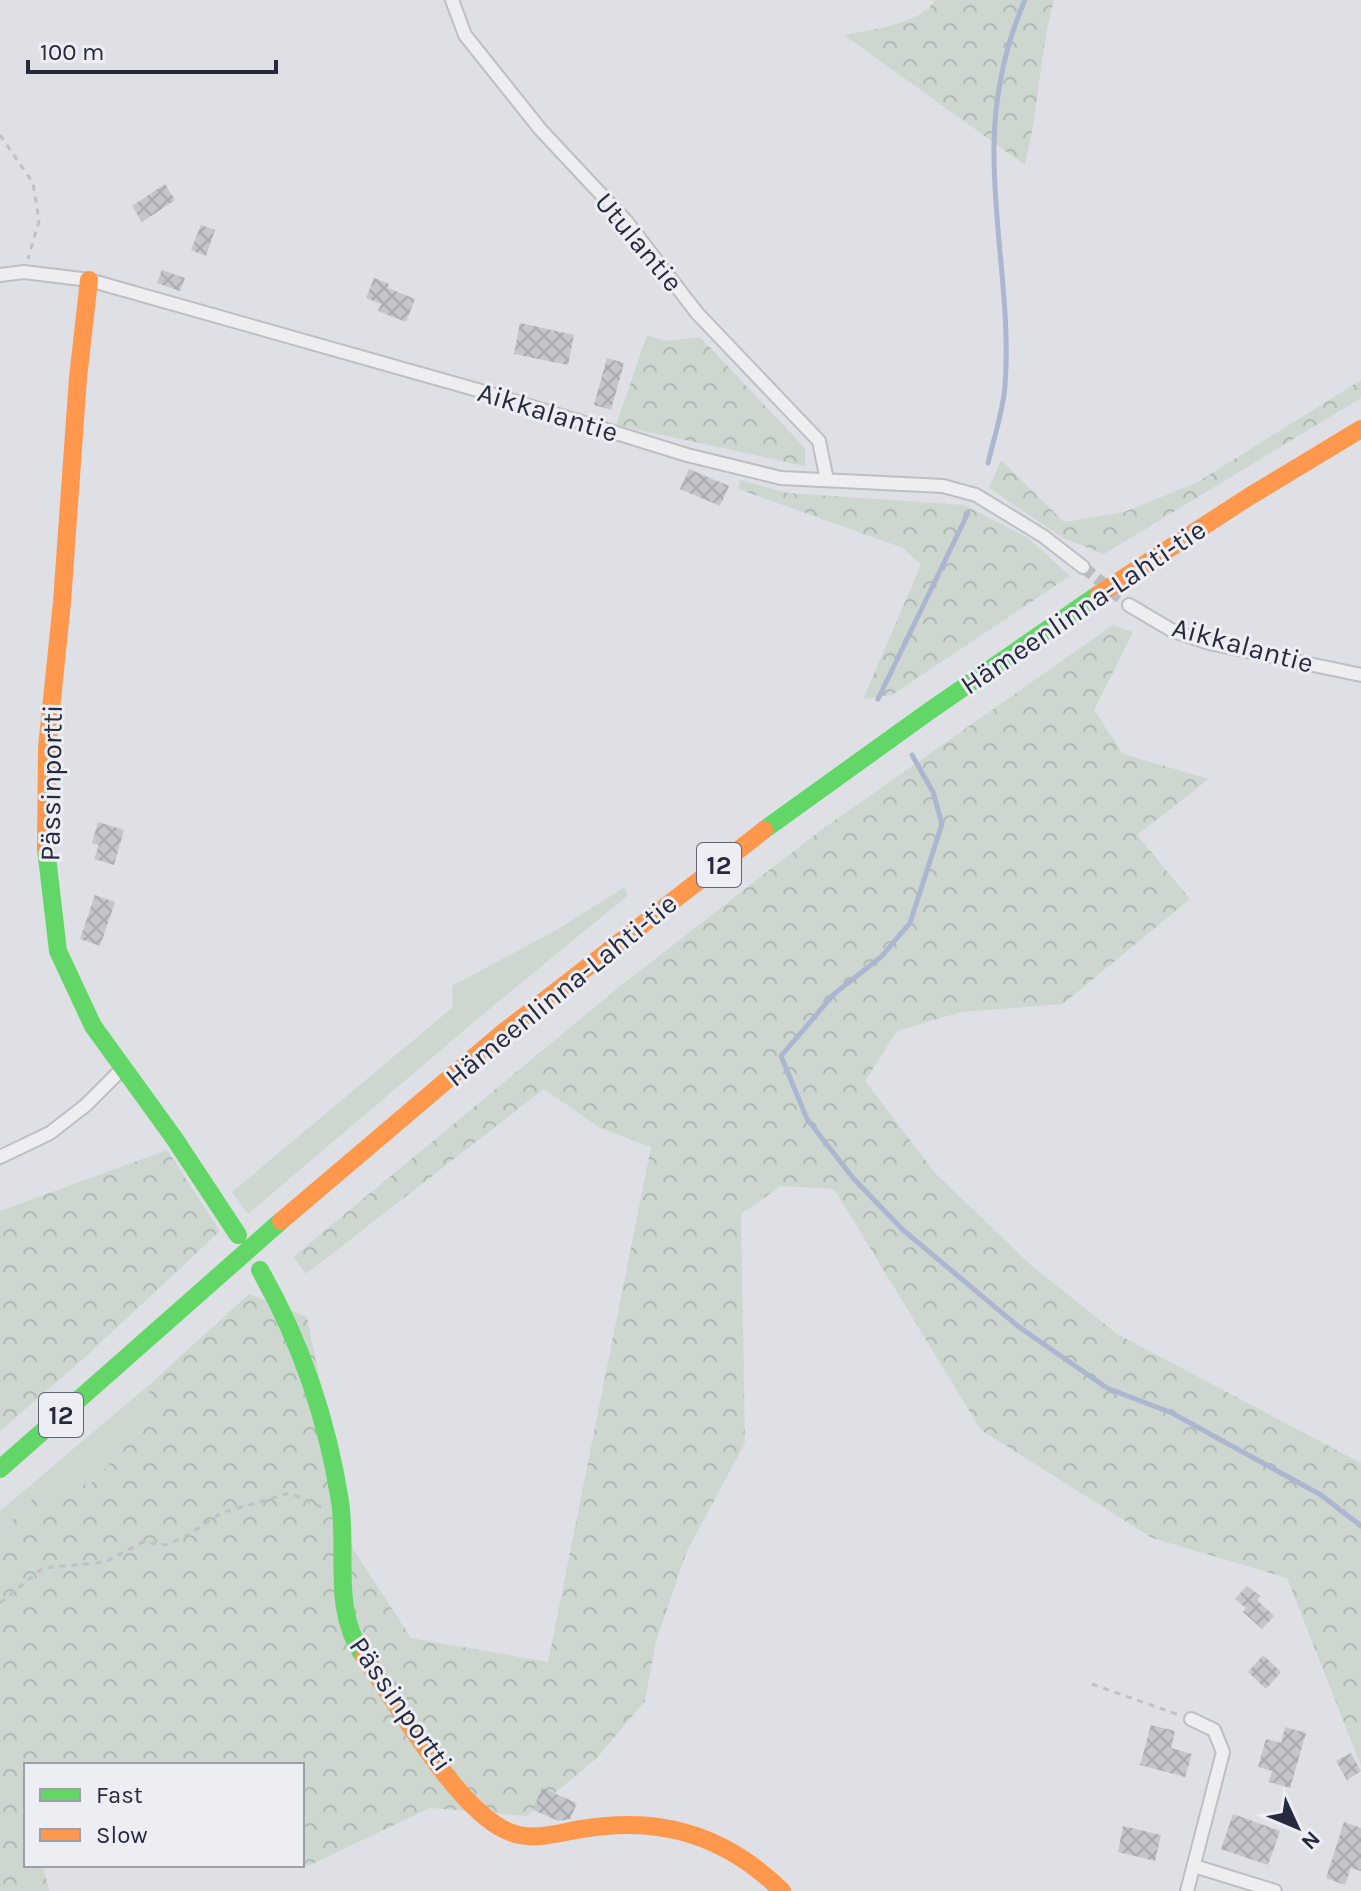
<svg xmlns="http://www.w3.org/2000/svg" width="1361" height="1891" font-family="Karla,sans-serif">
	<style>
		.grass { fill: #cdd7d0 }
		.forest { fill: url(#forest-crowns) }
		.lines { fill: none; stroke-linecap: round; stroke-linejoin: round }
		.stream { stroke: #adb6d0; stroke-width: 5 }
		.building { fill: url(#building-cross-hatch) }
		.street-tunnel { stroke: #babcc3; stroke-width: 12; stroke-dasharray: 12 6; stroke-linecap: butt }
		.street-casing { stroke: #bebec3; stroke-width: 16 }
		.path { stroke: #c0c1c6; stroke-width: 3; stroke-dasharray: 6 6; stroke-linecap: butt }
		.street { stroke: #eeeef1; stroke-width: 12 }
		.fast { stroke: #63d668; stroke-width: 18 }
		.slow { stroke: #ff974d; stroke-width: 18 }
		.labels { text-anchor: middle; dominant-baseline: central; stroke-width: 6; stroke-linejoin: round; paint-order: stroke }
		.shield { fill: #eceef4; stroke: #626574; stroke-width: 2 }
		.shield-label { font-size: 26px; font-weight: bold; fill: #272a3d }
		.street-label { font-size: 28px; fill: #272a3d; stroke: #eceef4 }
	</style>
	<defs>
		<pattern id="forest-crowns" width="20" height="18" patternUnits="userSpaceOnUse" patternTransform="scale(2)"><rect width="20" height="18" fill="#cdd7d0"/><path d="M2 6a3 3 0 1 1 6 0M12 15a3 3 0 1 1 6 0" fill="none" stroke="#b0b9b4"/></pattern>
		<pattern id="building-cross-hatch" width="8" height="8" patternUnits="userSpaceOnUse" patternTransform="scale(2)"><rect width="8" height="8" fill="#c5c6cb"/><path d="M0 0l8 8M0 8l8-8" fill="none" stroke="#a9aaaf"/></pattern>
	</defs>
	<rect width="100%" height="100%" fill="#dfe0e5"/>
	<path class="grass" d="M625,887L627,896L481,1016L248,1214L232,1192L453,1007L452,986L558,929Z
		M150,1384L146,1425L90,1484L40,1491L0,1532V1511Z"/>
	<path class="forest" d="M935,0H1054C1039,54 1039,111 1025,165L844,35C869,30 922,24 935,0Z
		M647,335L665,341L700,337L805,448V466L616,425Z
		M1361,380V398L1104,554L1063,538L989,488L1001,460L1064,522L1124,512L1196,483Z
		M740,480L788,493L964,505L1027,537L1070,576L892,695L863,699L921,565L903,548L738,489Z
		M1113,625L1133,632L1094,710L1123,754L1209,779L1137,835L1190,899L1063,1004L961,1012L897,1031L865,1081L935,1173L1032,1266L1117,1334L1361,1463V1766L1287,1578L1152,1538L981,1430L834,1189L781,1186L741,1214L745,1443L687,1551L656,1641L645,1701L597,1758L527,1816L430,1808L308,1866L302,1865V1765H26V1865H42L50,1891H0V1533L40,1491L90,1484L146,1425L150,1384L249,1294L307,1317L353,1549L411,1638L548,1662L651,1147L600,1128L544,1089L306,1274L293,1257L619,987L821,830Z
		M167,1150L220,1231L81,1361L0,1431V1211Z"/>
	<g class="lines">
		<path class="stream" d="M988,463C994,438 1003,411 1005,386C1011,307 993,227 994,148C994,99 1005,45 1025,0
			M878,699L968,513
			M912,755L933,792L942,824L910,923L881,957L834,994L781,1056L807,1119L853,1178L903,1230L1019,1327L1107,1388L1172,1413L1321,1495L1361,1526"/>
	</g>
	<path class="building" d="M165,184L175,200L142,222L132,206Z
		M201,225L215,230L206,256L191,250Z
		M162,270L185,278L180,291L157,283Z
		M374,278L389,284L388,288L415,299L406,322L378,311L381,304L366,298Z
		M520,323L574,335L568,365L514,354Z
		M607,358L624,363L611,410L594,405Z
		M689,469L729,486L720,506L680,489Z
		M98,822L124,830L114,865L94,859L99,845L92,843Z
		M95,895L115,902L100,946L80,939Z
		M1247,1586L1260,1596L1257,1600L1274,1616L1262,1629L1243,1612L1246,1608L1235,1599Z
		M1263,1655L1281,1672L1266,1689L1248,1672Z
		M1151,1725L1175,1731L1171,1748L1192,1754L1185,1777L1140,1765Z
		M1285,1727L1306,1733L1290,1788L1269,1782L1272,1771L1258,1767L1266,1739L1281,1743Z
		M1351,1753L1361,1771L1347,1780L1336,1761Z
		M542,1788L577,1803L570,1819L559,1821L533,1810Z
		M1233,1814L1280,1831L1268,1865L1221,1849Z
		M1344,1822L1361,1828V1871L1351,1868L1345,1885L1326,1878Z
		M1123,1826L1161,1835L1155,1861L1118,1852Z"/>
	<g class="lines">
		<path class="street-tunnel" d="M1083,567L1129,605"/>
		<g class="street-casing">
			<path id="street" d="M452,0L465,35L540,129L626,221L697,313L819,441L827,480
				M0,275L24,272L89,280L481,391L687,455L781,478L943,486L976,495L1043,536L1083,567
				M1129,605L1173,631L1209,643L1361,675
				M0,1157L50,1133L86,1105L123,1068
				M1194,1866L1275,1891
				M1187,1891L1223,1752L1214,1730L1191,1719"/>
		</g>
		<path class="path" d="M0,135L33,183L39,221L28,259
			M0,1603L43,1568L105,1562L143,1542L166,1545L188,1535L221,1513L290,1493L323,1508
			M1092,1684L1179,1715"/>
		<use href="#street" class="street"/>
		<path class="fast" d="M764,830L928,712L1099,594
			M46,848L58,951L93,1026L174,1138L238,1235
			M260,1270C301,1342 327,1419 340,1501C348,1555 331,1609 364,1657
			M0,1469L281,1221"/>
		<path class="slow" d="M1099,594L1250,496L1361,429
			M46,848L47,748L62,602L78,378L89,280
			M281,1221L500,1035L764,830
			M364,1657C398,1704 455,1806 505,1830C531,1843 555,1833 582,1829C661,1816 725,1835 782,1891"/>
	</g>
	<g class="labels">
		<g class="shield">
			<rect x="697" y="843" width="44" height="44" rx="6"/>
			<rect x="39" y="1393" width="44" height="44" rx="6"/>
		</g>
		<g class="shield-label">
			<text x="719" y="865">12</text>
			<text x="61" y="1415">12</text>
		</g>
		<g class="street-label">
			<text transform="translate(639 242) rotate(50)">Utulantie</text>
			<text transform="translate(548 412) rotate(17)">Aikkalantie</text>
			<text transform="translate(1083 607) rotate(-34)">Hämeenlinna-Lahti-tie</text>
			<text transform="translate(1243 645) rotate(15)">Aikkalantie</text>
			<text transform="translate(51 783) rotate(-89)">Pässinportti</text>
			<text transform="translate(561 990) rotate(-39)">Hämeenlinna-Lahti-tie</text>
			<text transform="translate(401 1704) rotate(55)">Pässinportti</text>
		</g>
	</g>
	<rect x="24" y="1763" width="280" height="104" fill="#eceef4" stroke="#9da0ab" stroke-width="2"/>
	<rect x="40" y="1789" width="40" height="12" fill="#63d668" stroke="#9da0ab" stroke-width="2"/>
	<text x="96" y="1803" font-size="24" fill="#272a3d">Fast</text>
	<rect x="40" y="1829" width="40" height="12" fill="#ff974d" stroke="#9da0ab" stroke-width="2"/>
	<text x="96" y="1843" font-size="24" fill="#272a3d">Slow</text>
	<g transform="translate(1297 1827) rotate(134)" stroke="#eceef4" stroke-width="6" paint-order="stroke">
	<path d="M0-6L14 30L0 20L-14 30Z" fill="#272a3d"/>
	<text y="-12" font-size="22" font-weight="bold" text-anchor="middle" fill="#272a3d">N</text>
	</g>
	<path d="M28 60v12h248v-12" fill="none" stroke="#272a3d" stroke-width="4"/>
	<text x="40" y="60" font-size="24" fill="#272a3d" stroke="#eceef4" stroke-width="6" paint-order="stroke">100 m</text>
</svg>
